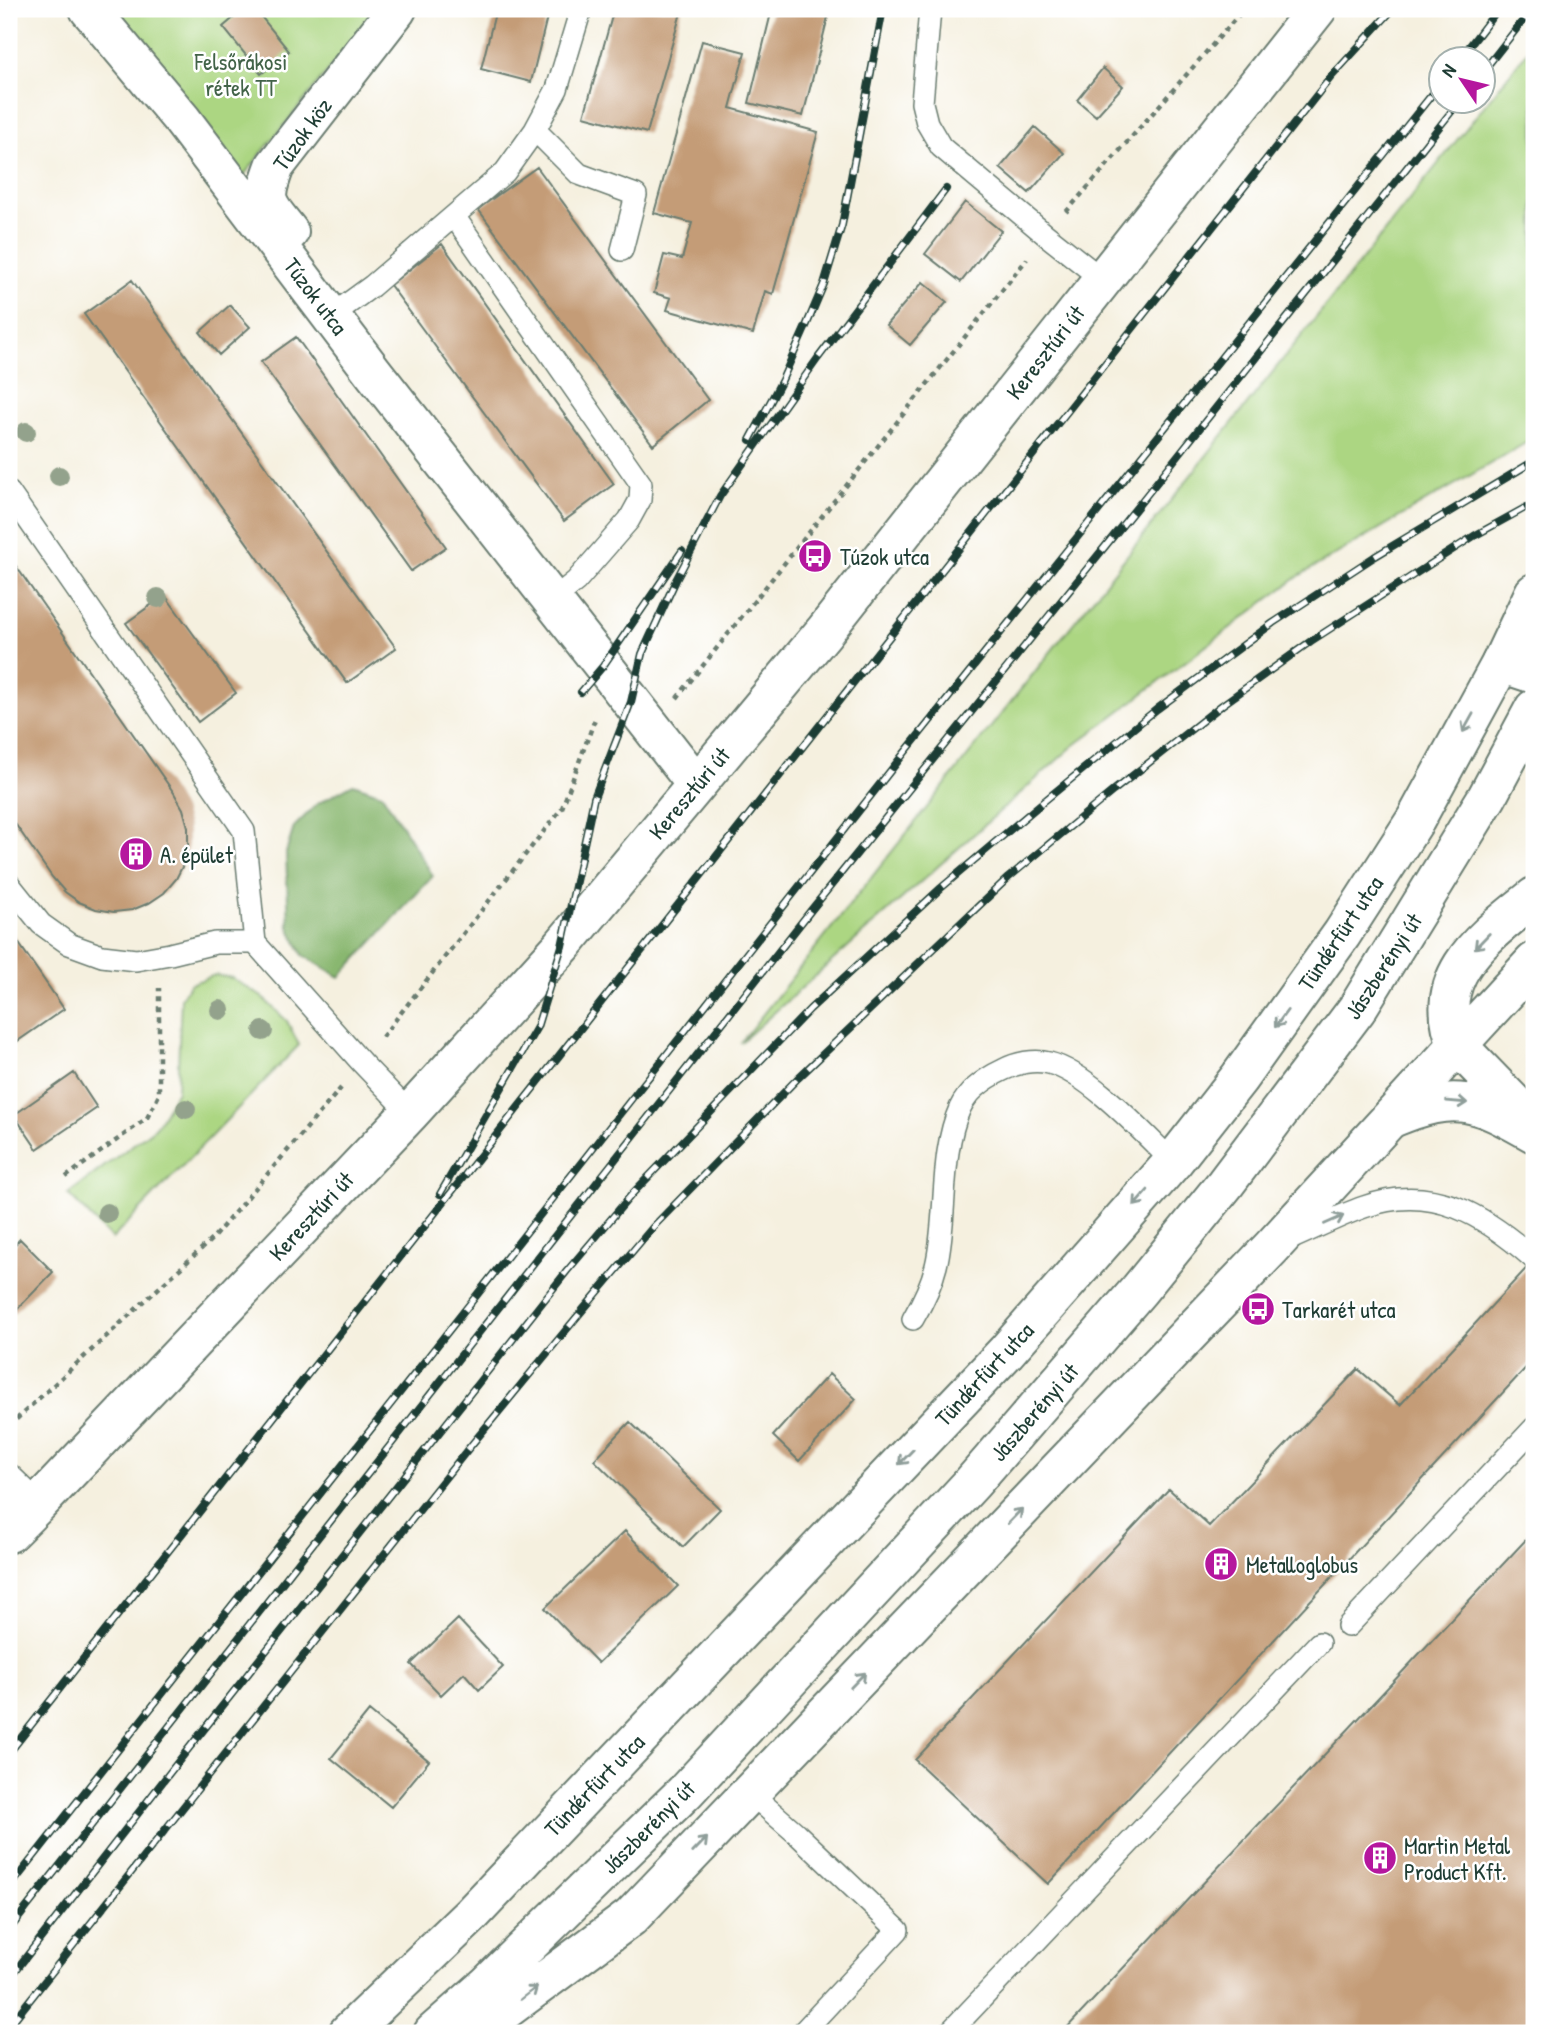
<svg xmlns="http://www.w3.org/2000/svg" width="1543" height="2042" font-family="'Patrick Hand',sans-serif">
	<style>
		.green { fill: #acd682; stroke: #668a5b; stroke-width: 2 }
		.forest { fill: #89b770; stroke: #547a52; stroke-width: 2 }
		.building { fill: #c49c77 }
		.lines { fill: none; stroke-linecap: round; stroke-linejoin: round }
		.service-casing { stroke: #6a7c70; stroke-width: 24 }
		.minor-casing { stroke: #6a7c70; stroke-width: 42 }
		.tertiary-casing { stroke: #6a7c70; stroke-width: 42 }
		.secondary-casing { stroke: #6a7c70; stroke-width: 42 }
		.primary-casing { stroke: #6a7c70; stroke-width: 42 }
		.path { stroke: #6a7c70; stroke-width: 4.5; stroke-dasharray: 5 5; stroke-linecap: butt }
		.service { stroke: #fff; stroke-width: 21 }
		.minor { stroke: #fff; stroke-width: 38 }
		.tertiary { stroke: #fff; stroke-width: 38 }
		.secondary { stroke: #fff; stroke-width: 38 }
		.primary { stroke: #fff; stroke-width: 38 }
		.rail-casing { stroke: #1f3d34; stroke-width: 8 }
		.rail { stroke: #fff; stroke-width: 5; stroke-dasharray: 16; stroke-linecap: butt }
		.tree { fill: #93a28c }
		.oneway { stroke: #8f9e9a }
		.labels { text-anchor: middle; dominant-baseline: central; stroke-width: 5; stroke-linejoin: round; paint-order: stroke }
		.park-label { font-size: 23px; fill: #426348; stroke: #fff }
		.street-label { font-size: 23px; fill: #1f3d34; stroke: #fff }
		.poi-label { font-size: 23px; fill: #1f3d34; stroke: #fff; text-anchor: start }
	</style>
	<rect width="100%" height="100%" fill="#fff"/>
	<filter id="ink" filterUnits="userSpaceOnUse"><feTurbulence type="fractalNoise" baseFrequency=".0143" numOctaves="2"/><feDisplacementMap in="SourceGraphic" scale="14" xChannelSelector="R" yChannelSelector="G"/><feConvolveMatrix kernelMatrix="1 2 1 2 8 2 1 2 1" color-interpolation-filters="sRGB"/></filter>
	<filter id="wash" filterUnits="userSpaceOnUse"><feTurbulence type="fractalNoise" baseFrequency=".00686" numOctaves="4" result="noise"/><feDisplacementMap in="SourceGraphic" scale="28" xChannelSelector="R" yChannelSelector="G"/><feGaussianBlur stdDeviation="1.57" result="paint"/><feColorMatrix in="noise" values="0 0 0 0 0 0 0 0 0 0 0 0 0 0 0 0 0 1.4 0 .05"/><feComposite in="paint" operator="in"/></filter>
	<g filter="url(#wash)">
		<rect width="100%" height="100%" fill="#f5f0df"/>
		<path class="green" d="M107,9H378L240,180Z
			M1534,43V438L1299,576L1072,747L740,1043Z
			M215,975L232,978L262,997L287,1021L299,1045L112,1239L68,1194L156,1127L177,1091L181,998L190,984Z"/>
		<path class="forest" d="M353,784L382,794L433,876L340,977L303,955L289,927L286,853L294,827L317,804Z"/>
		<g id="blocks">
			<path class="building" d="M244,9H255L289,51L261,74L223,27Z
				M496,9H549L531,82L481,69Z
				M614,9H682L647,133L584,116Z
				M772,9H830L803,116L749,103Z
				M702,41L745,52L730,108L818,132L773,294L765,291L753,334L667,310L671,298L654,293L664,255L682,259L692,223L654,213Z
				M1103,68L1123,86L1096,116L1077,100Z
				M1035,127L1064,153L1029,193L1000,168Z
				M537,167L708,400L653,445L478,209Z
				M965,202L1001,231L961,282L925,254Z
				M442,244L614,484L564,521L390,285Z
				M132,280L396,648L347,683L84,314Z
				M923,282L947,302L910,345L886,325Z
				M230,305L250,327L219,355L200,332Z
				M296,337L446,547L411,571L261,362Z
				M9,556L174,793L183,809L188,827V845L184,863L176,879L164,893L149,903L132,910L114,912L96,909L79,902L65,892L52,877L9,815Z
				M165,595L236,693L198,722L126,623Z
				M9,929L64,1009L9,1047Z
				M74,1073L97,1108L37,1149L14,1115Z
				M20,1239L53,1272L9,1318V1251Z
				M1534,1260V1359L1048,1884L915,1760L1169,1489L1209,1526L1358,1369L1400,1405Z
				M829,1374L856,1399L799,1461L773,1436Z
				M630,1422L720,1509L683,1547L594,1460Z
				M625,1531L678,1586L598,1663L545,1608Z
				M1534,1531V2033H1062L1392,1683Z
				M458,1619L503,1667L479,1690L464,1673L441,1695L411,1664Z
				M369,1711L429,1761L391,1807L331,1758Z"/>
		</g>
	</g>
	<g filter="url(#ink)">
		<use href="#blocks" fill-opacity="0" stroke="#6a7c70" stroke-width="2"/>
		<g class="lines">
			<g class="service-casing">
				<path id="service" d="M930,9L922,103L927,123L941,147L1046,235L1103,280
					M535,130L579,174L636,195L622,250
					M454,216L641,484L640,500L629,520L576,581L551,601
					M331,316L372,286L505,172L535,130L557,89L581,9
					M9,492L244,831L255,943L362,1063L410,1113
					M9,884L41,924L69,944L102,956L136,960L170,954L215,943H255
					M1290,1239C1314,1229 1338,1216 1364,1207C1432,1182 1484,1215 1534,1259
					M913,1319C923,1302 931,1286 936,1266C948,1218 939,1154 960,1108C968,1091 986,1078 1003,1070C1016,1063 1034,1059 1049,1063C1089,1073 1143,1133 1173,1162
					M9,1474L39,1503
					M1348,1626L1534,1428
					M750,1793L796,1833L898,1930L802,2033
					M949,2033L1319,1643"/>
			</g>
			<g class="minor-casing">
				<path id="minor" d="M89,9L182,120L373,372L696,784
					M289,232C266,203 261,203 275,166L397,9
					M1501,663L1534,593
					M1458,1046L1530,1120
					M1392,1118C1456,1091 1476,1100 1534,1133"/>
			</g>
			<g class="tertiary-casing">
				<path id="tertiary" d="M1458,1046C1427,975 1486,936 1534,897
					M348,2033L470,1916L1006,1352L1173,1162L1239,1078L1342,934L1416,819L1501,663L1534,674
					M474,2033L631,1917L1272,1247L1534,962"/>
			</g>
			<g class="secondary-casing">
				<path id="secondary" d="M9,1533L39,1503L410,1113L562,946L824,632L1317,9"/>
			</g>
			<g class="primary-casing">
				<path id="primary" d="M433,2033L486,1986L685,1792L972,1483L1139,1290L1225,1184L1357,1009L1487,797L1534,709"/>
			</g>
			<path class="path" d="M1066,212L1244,9
				M677,698L1027,259
				M382,1037L562,808L595,719
				M66,1177L147,1118L159,1095V988
				M9,1426L212,1239L341,1088"/>
			<use href="#service" class="service"/>
			<use href="#minor" class="minor"/>
			<use href="#tertiary" class="tertiary"/>
			<use href="#secondary" class="secondary"/>
			<use href="#primary" class="primary"/>
			<g class="rail-casing">
				<path id="rail" d="M1459,60L1498,9
					M1484,70L1532,9
					M750,440L782,380L807,324L824,284L842,225L883,9
					M581,692L603,666L682,551
					M440,1194L537,1027L562,946L594,798L631,702L642,654L676,580L720,496L818,358L946,189
					M9,1753L1331,77L1393,9
					M9,1888L906,751L1442,82
					M9,1930L812,909L1137,507L1459,102
					M9,1979L178,1762L567,1271L633,1193L810,1009L941,888L1043,802L1157,709L1273,623L1374,557L1534,461
					M9,2026L468,1449L576,1318L653,1227L798,1078L1008,878L1113,791L1222,705L1311,641L1474,536L1534,503"/>
			</g>
			<use href="#rail" class="rail"/>
		</g>
		<g class="tree">
			<circle cx="26" cy="432" r="10"/>
			<circle cx="59" cy="476" r="10"/>
			<circle cx="158" cy="598" r="10"/>
			<circle cx="220" cy="1010" r="10"/>
			<circle cx="263" cy="1031" r="10"/>
			<circle cx="186" cy="1109" r="10"/>
			<circle cx="107" cy="1213" r="10"/>
		</g>
		<defs><path id="oneway-shaft" d="M-6 0H5M1.5-3L5.5 0L1.5 3" fill="none" stroke-width="1.6" stroke-linecap="round" stroke-linejoin="round" transform="scale(1.75)"/></defs>
		<g class="oneway">
			<use href="#oneway-shaft" transform="translate(1468 723) rotate(119)"/>
			<use href="#oneway-shaft" transform="translate(1482 941) rotate(134)"/>
			<use href="#oneway-shaft" transform="translate(1281 1019) rotate(126)"/>
			<use href="#oneway-shaft" transform="translate(1457 1102) rotate(5)"/>
			<use href="#oneway-shaft" transform="translate(1141 1198) rotate(131)"/>
			<use href="#oneway-shaft" transform="translate(1334 1220) rotate(-24)"/>
			<use href="#oneway-shaft" transform="translate(906 1457) rotate(134)"/>
			<use href="#oneway-shaft" transform="translate(1015 1516) rotate(-46)"/>
			<use href="#oneway-shaft" transform="translate(858 1680) rotate(-46)"/>
			<use href="#oneway-shaft" transform="translate(700 1845) rotate(-46)"/>
			<use href="#oneway-shaft" transform="translate(529 1993) rotate(-37)"/>
		</g>
	</g>
	<defs>
		<g id="bus-disc" transform="scale(1.75)"><circle r="9.5" fill="#b5179e" stroke="#fff"/><path d="M-5-6H5V4H4V6H2V4H-2V6H-4V4H-5ZM-3.5-4V0h7V-4ZM-3.5 1.2v1.5H-2V1.2ZM2 1.2v1.5H3.5V1.2Z" fill="#fff"/></g>
		<g id="building-disc" transform="scale(1.75)"><circle r="9.5" fill="#b5179e" stroke="#fff"/><path d="M-4-6H4V6H1V3H-1V6H-4ZM-2.5-4.3h1.7v1.8h-1.7ZM.8-4.3h1.7v1.8H.8ZM-2.5-1h1.7V.8h-1.7ZM.8-1h1.7V.8H.8Z" fill="#fff"/></g>
	</defs>
	<g fill-rule="evenodd">
		<use href="#bus-disc" x="815" y="556"/>
		<use href="#building-disc" x="136" y="854"/>
		<use href="#bus-disc" x="1258" y="1309"/>
		<use href="#building-disc" x="1221" y="1564"/>
		<use href="#building-disc" x="1380" y="1858"/>
	</g>
	<g class="labels">
		<g class="park-label">
			<text x="241" y="61">Felsőrákosi<tspan x="241" dy="26">rétek TT</tspan></text>
		</g>
		<g class="street-label">
			<text transform="translate(302 134) rotate(-54)">Túzok köz</text>
			<text transform="translate(316 296) rotate(53)">Túzok utca</text>
			<text transform="translate(1045 352) rotate(-52)">Keresztúri út</text>
			<text transform="translate(689 793) rotate(-50)">Keresztúri út</text>
			<text transform="translate(1340 933) rotate(-56)">Tündérfürt utca</text>
			<text transform="translate(1383 966) rotate(-57)">Jászberényi út</text>
			<text transform="translate(311 1216) rotate(-47)">Keresztúri út</text>
			<text transform="translate(984 1374) rotate(-47)">Tündérfürt utca</text>
			<text transform="translate(1034 1412) rotate(-49)">Jászberényi út</text>
			<text transform="translate(594 1785) rotate(-46)">Tündérfürt utca</text>
			<text transform="translate(648 1827) rotate(-45)">Jászberényi út</text>
		</g>
		<g class="poi-label">
			<text x="840" y="556">Túzok utca</text>
			<text x="160" y="854">A. épület</text>
			<text x="1282" y="1309">Tarkarét utca</text>
			<text x="1246" y="1564">Metalloglobus</text>
			<text x="1404" y="1845">Martin Metal<tspan x="1404" dy="26">Product Kft.</tspan></text>
		</g>
	</g>
	<rect width="1543" height="2042" fill="none" stroke="#fff" stroke-width="35"/>
	<g transform="translate(1462 80) rotate(305)"><circle r="33" fill="#ffffff" stroke="#a5b1ae" stroke-width="2"/>
	<path d="M0-5L12 26L0 18L-12 26Z" fill="#b5179e"/>
	<text y="-10" font-size="19" font-weight="bold" text-anchor="middle" fill="#1f3d34">N</text>
	</g>
</svg>
